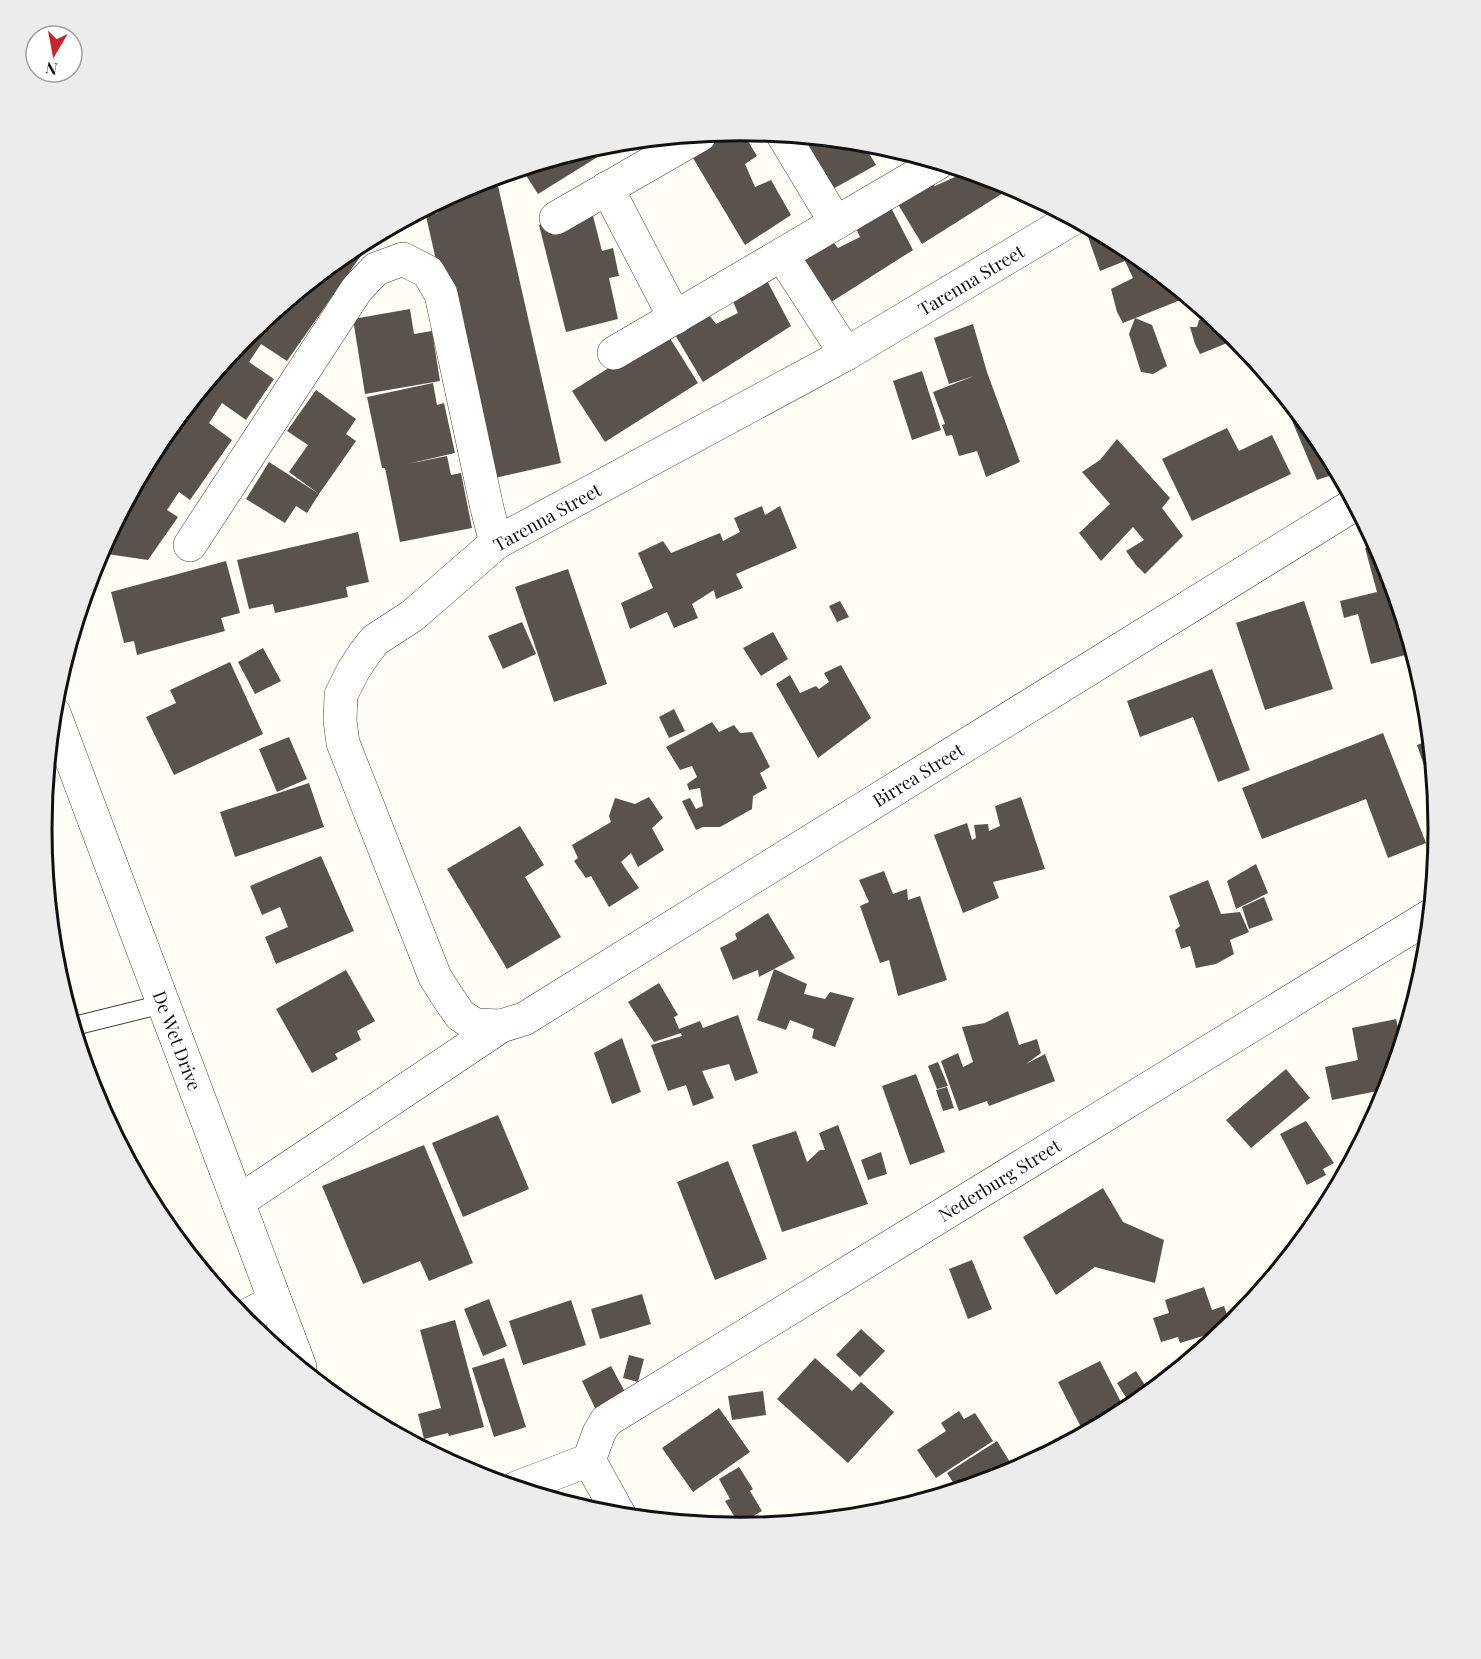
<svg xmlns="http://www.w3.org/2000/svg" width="1481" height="1659" font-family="'Playfair Display',serif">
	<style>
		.building { fill: #5a524d }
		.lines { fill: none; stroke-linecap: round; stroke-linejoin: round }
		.lane-casing { stroke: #444; stroke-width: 20 }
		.street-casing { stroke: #444; stroke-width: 34 }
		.lane { stroke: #fff; stroke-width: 18 }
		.street { stroke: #fff; stroke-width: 33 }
		.labels { text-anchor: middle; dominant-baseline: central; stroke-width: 6; stroke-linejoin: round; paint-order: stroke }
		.street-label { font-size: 18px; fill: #111; stroke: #fff }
		.rim { fill: none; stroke: #111; stroke-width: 3 }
	</style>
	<rect width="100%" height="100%" fill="#fffdf5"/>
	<path class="building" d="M742,131L757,156L745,164L755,187L771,180L791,215L745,245L687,148L714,134Z
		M801,137L863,143L876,165L831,190Z
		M620,143L538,194L522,169L605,144Z
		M953,168L1008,184L1011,188L922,244L893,196L926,175L935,186L957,176Z
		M496,177L561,463L486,480L426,216L438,213L436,204L474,184Z
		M887,200L913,250L825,306L796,258L829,237L838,248L860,237L853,221Z
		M592,212L602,251L613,248L619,276L609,278L618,319L566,332L539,225Z
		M1096,231L1119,244L1122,254L1131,251L1188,297L1123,323L1117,312L1111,289L1133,278L1125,261L1100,271L1087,234Z
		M374,237L287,361L261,344L249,362L274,379L246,420L222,403L209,423L232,440L190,500L179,492L167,510L178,517L148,560L100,553L160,441L247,335L353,249Z
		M764,275L791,326L703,382L674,333L707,312L716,324L738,313L731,297Z
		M410,309L414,334L432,331L440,381L365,394L353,319Z
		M1211,316L1237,339L1200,354L1195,344L1190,327H1197L1199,320Z
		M1135,318L1152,325L1167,366L1153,374L1141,372L1129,334Z
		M973,324L987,372L1020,462L986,477L977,451L959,456L952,435L946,436L942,425L945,424L933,392L974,376L949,384L934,338Z
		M666,332L698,383L605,442L572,391Z
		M922,371L941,430L912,440L893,381Z
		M433,383L437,405L444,403L455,453L407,464L447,456L451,475L461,473L472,528L400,542L385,468H382L367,397Z
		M316,390L356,419L346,434L356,441L319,494L289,472L308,445L287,431Z
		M1298,413L1321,442L1338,473L1317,480L1290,416Z
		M1227,428L1239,451L1272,435L1291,474L1192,521L1162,459Z
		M1117,439L1170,498L1162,508L1183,536L1145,574L1136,565L1126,551L1144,540L1133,527L1101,561L1079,533L1110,504L1082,472L1100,460Z
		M269,462L319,494L307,513L296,506L285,523L246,499Z
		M762,506L765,515L780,506L797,548L736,574L743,588L716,599L714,590L692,604L698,618L674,628L667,612L630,629L621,603L653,588L638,553L663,541L671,553L720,533L723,541L740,532L734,518Z
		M358,532L369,582L346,587L348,597L275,613L273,604L249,609L237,560Z
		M1376,545L1386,563L1413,653L1371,664L1358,614L1344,618L1340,601L1377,592L1365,548Z
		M226,561L240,613L221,618L225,631L137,655L134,641L124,643L111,592Z
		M568,569L607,684L554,702L515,587Z
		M840,601L849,617L837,622L829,606Z
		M1304,601L1333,689L1265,710L1236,623Z
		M522,622L536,654L503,669L488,636Z
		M773,632L788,659L761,676L743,648Z
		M263,648L281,681L255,694L238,662Z
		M230,662L263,734L174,775L146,717L176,703L170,690Z
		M841,665L871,718L818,758L776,684L790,675L800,693L816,686L819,689L829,682L824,673Z
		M1212,669L1250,770L1218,782L1193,717L1140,737L1127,701Z
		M674,709L685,731L669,738L659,717Z
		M712,722L719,732L734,725L740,733L752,732L770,767L760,773L767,788L753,796L752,809L720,827H703L696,830L682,801L690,798L696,809L703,806L700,788L689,790L687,784L697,777L692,766L680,770L666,747Z
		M1383,733L1426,843L1388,858L1366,799L1262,839L1242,788Z
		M289,737L307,779L277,792L259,749Z
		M1430,740L1436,797H1435L1417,745Z
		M309,783L324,827L235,857L220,812Z
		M649,797L663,818L652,828L664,850L638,867L631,853L621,862L639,888L609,907L591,876L586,878L574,861L578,858L572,845L611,822L609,816L615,798L635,804Z
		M1021,797L1045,869L993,882L999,898L963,913L934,835L967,823L972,840L976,838L974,825L988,824L989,831L1000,826L995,806Z
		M520,826L544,865L525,877L561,937L507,969L447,869Z
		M321,856L354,931L276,964L265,937L288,927L280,907L262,915L250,886Z
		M1256,864L1268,893L1236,909L1227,881Z
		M884,871L893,894L907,889L908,900L920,896L947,980L898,996L889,960L880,963L860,906L869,902L859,880Z
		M1208,880L1221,914L1240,912L1249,932L1230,940L1234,954L1216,964L1196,968L1190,946L1181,949L1175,930L1180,926L1169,896Z
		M1264,897L1273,920L1249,929L1242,907Z
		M768,913L795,958L774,969L807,984L804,994L825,999L830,992L854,998L835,1047L812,1038L814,1029L790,1020L786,1030L757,1020L774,969L759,977L758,970L733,980L720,948L737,939L735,934Z
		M346,970L375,1021L357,1031L361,1040L335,1054L338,1059L312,1073L276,1009Z
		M659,983L678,1015L674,1017L679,1029L700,1021L703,1028L738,1015L758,1073L735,1081L729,1064L702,1071L714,1098L693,1106L686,1085L668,1091L651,1045L682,1036L681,1033L654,1042L628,1002Z
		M1008,1011L1019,1045L1037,1039L1041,1053L1026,1064L1045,1054L1055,1081L989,1106L987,1101L959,1111L941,1061L958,1053L963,1067L973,1062L962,1027L985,1023Z
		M1396,1019L1402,1044L1388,1089L1332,1100L1325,1067L1358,1060L1352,1028Z
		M622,1038L641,1092L612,1104L594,1053Z
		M938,1062L948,1086L937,1089L928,1066Z
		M1286,1069L1310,1098L1251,1148L1226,1120Z
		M916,1074L945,1152L910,1165L882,1086Z
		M947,1087L954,1108L943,1111L936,1090Z
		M498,1115L529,1189L463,1217L432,1143Z
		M1306,1121L1334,1163L1323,1169L1326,1175L1307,1185L1280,1134Z
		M838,1125L868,1204L782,1232L752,1145L796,1131L807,1162L820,1150H825L819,1133Z
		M424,1145L473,1263L429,1281L420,1261L363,1284L322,1186Z
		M881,1152L887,1174L868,1180L861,1160Z
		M728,1161L767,1259L715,1280L677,1182Z
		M1103,1188L1123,1222L1164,1240L1155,1283L1095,1267L1056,1295L1023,1237Z
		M972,1260L992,1309L968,1319L949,1269Z
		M1204,1287L1212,1310L1224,1306L1230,1323L1215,1328L1216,1332L1180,1343L1178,1337L1161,1342L1153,1318L1169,1313L1165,1300Z
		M642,1294L651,1324L600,1339L591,1309Z
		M489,1299L507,1346L483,1356L464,1309Z
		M571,1300L586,1345L523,1365L509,1321Z
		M455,1320L484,1427L449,1436L448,1433L424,1439L418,1414L441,1408L420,1330Z
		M861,1329L885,1351L860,1377L836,1355Z
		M629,1355L644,1359L638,1382L623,1378Z
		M504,1358L526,1427L494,1437L472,1368Z
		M815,1358L852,1391L861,1382L894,1412L848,1463L777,1399Z
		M1100,1361L1126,1412L1084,1433L1058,1382Z
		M611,1366L626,1394L596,1410L582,1381Z
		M1136,1371L1150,1393L1132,1407L1117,1383Z
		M763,1391L766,1415L732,1420L728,1396Z
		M719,1408L750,1452L693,1492L662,1448Z
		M959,1411L964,1419L975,1413L993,1441L936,1478L917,1450L946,1431L941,1423Z
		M997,1441L1013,1467L1004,1473L1006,1475L958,1490L947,1473Z
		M739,1467L753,1489L750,1491L762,1511L739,1524L725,1501L730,1499L719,1479Z
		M846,1508L851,1517L823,1520Z"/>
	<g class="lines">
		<g class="lane-casing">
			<path id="lane" d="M74,1026L163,1004"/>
		</g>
		<g class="street-casing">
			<g id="street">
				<path d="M783,135L836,223"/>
				<path d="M607,188L675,318"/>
				<path d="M556,218L700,135"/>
				<path id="s1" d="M1072,219L846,354L496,543L412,616L375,640L364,654L353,671L341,695L340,721L343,743L435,977L447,996L460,1015L475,1025L501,1026L524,1019L1355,504"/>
				<path d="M782,255L846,354"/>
				<path d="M614,353L938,163"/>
				<path d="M190,545L357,289L376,269L403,259L428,272L441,294L487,508L496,543"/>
				<path id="s2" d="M54,713L300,1367"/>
				<path d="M238,1202L501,1026"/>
				<path d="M242,1318L275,1301"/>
				<path d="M516,1488L589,1460"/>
				<path id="s3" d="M620,1516L589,1460L599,1433L606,1421L1430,916"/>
			</g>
		</g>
		<use href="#lane" class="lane"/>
		<use href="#street" class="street"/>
	</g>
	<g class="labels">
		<g class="street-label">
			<text transform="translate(971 280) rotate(-31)">Tarenna Street</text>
			<text transform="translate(547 517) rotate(-29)">Tarenna Street</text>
			<text stroke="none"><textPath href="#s1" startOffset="1758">Birrea Street</textPath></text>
			<text stroke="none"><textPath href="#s2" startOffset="350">De Wet Drive</textPath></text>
			<text stroke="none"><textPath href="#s3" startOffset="568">Nederburg Street</textPath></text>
		</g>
	</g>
	<path d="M0 0H1481V1659H0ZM52 829a688 688 0 1 1 1376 0a688 688 0 1 1-1376 0Z" fill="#ececec" fill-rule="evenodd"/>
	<path class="rim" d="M52 829a688 688 0 1 1 1376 0a688 688 0 1 1-1376 0Z"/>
	<g transform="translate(54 54) rotate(190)"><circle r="28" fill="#ffffff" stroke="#a0a0a0" stroke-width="1.5"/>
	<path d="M0-4.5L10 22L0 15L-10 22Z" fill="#c4262e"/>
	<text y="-9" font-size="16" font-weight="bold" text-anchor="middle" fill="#111111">N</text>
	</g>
</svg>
